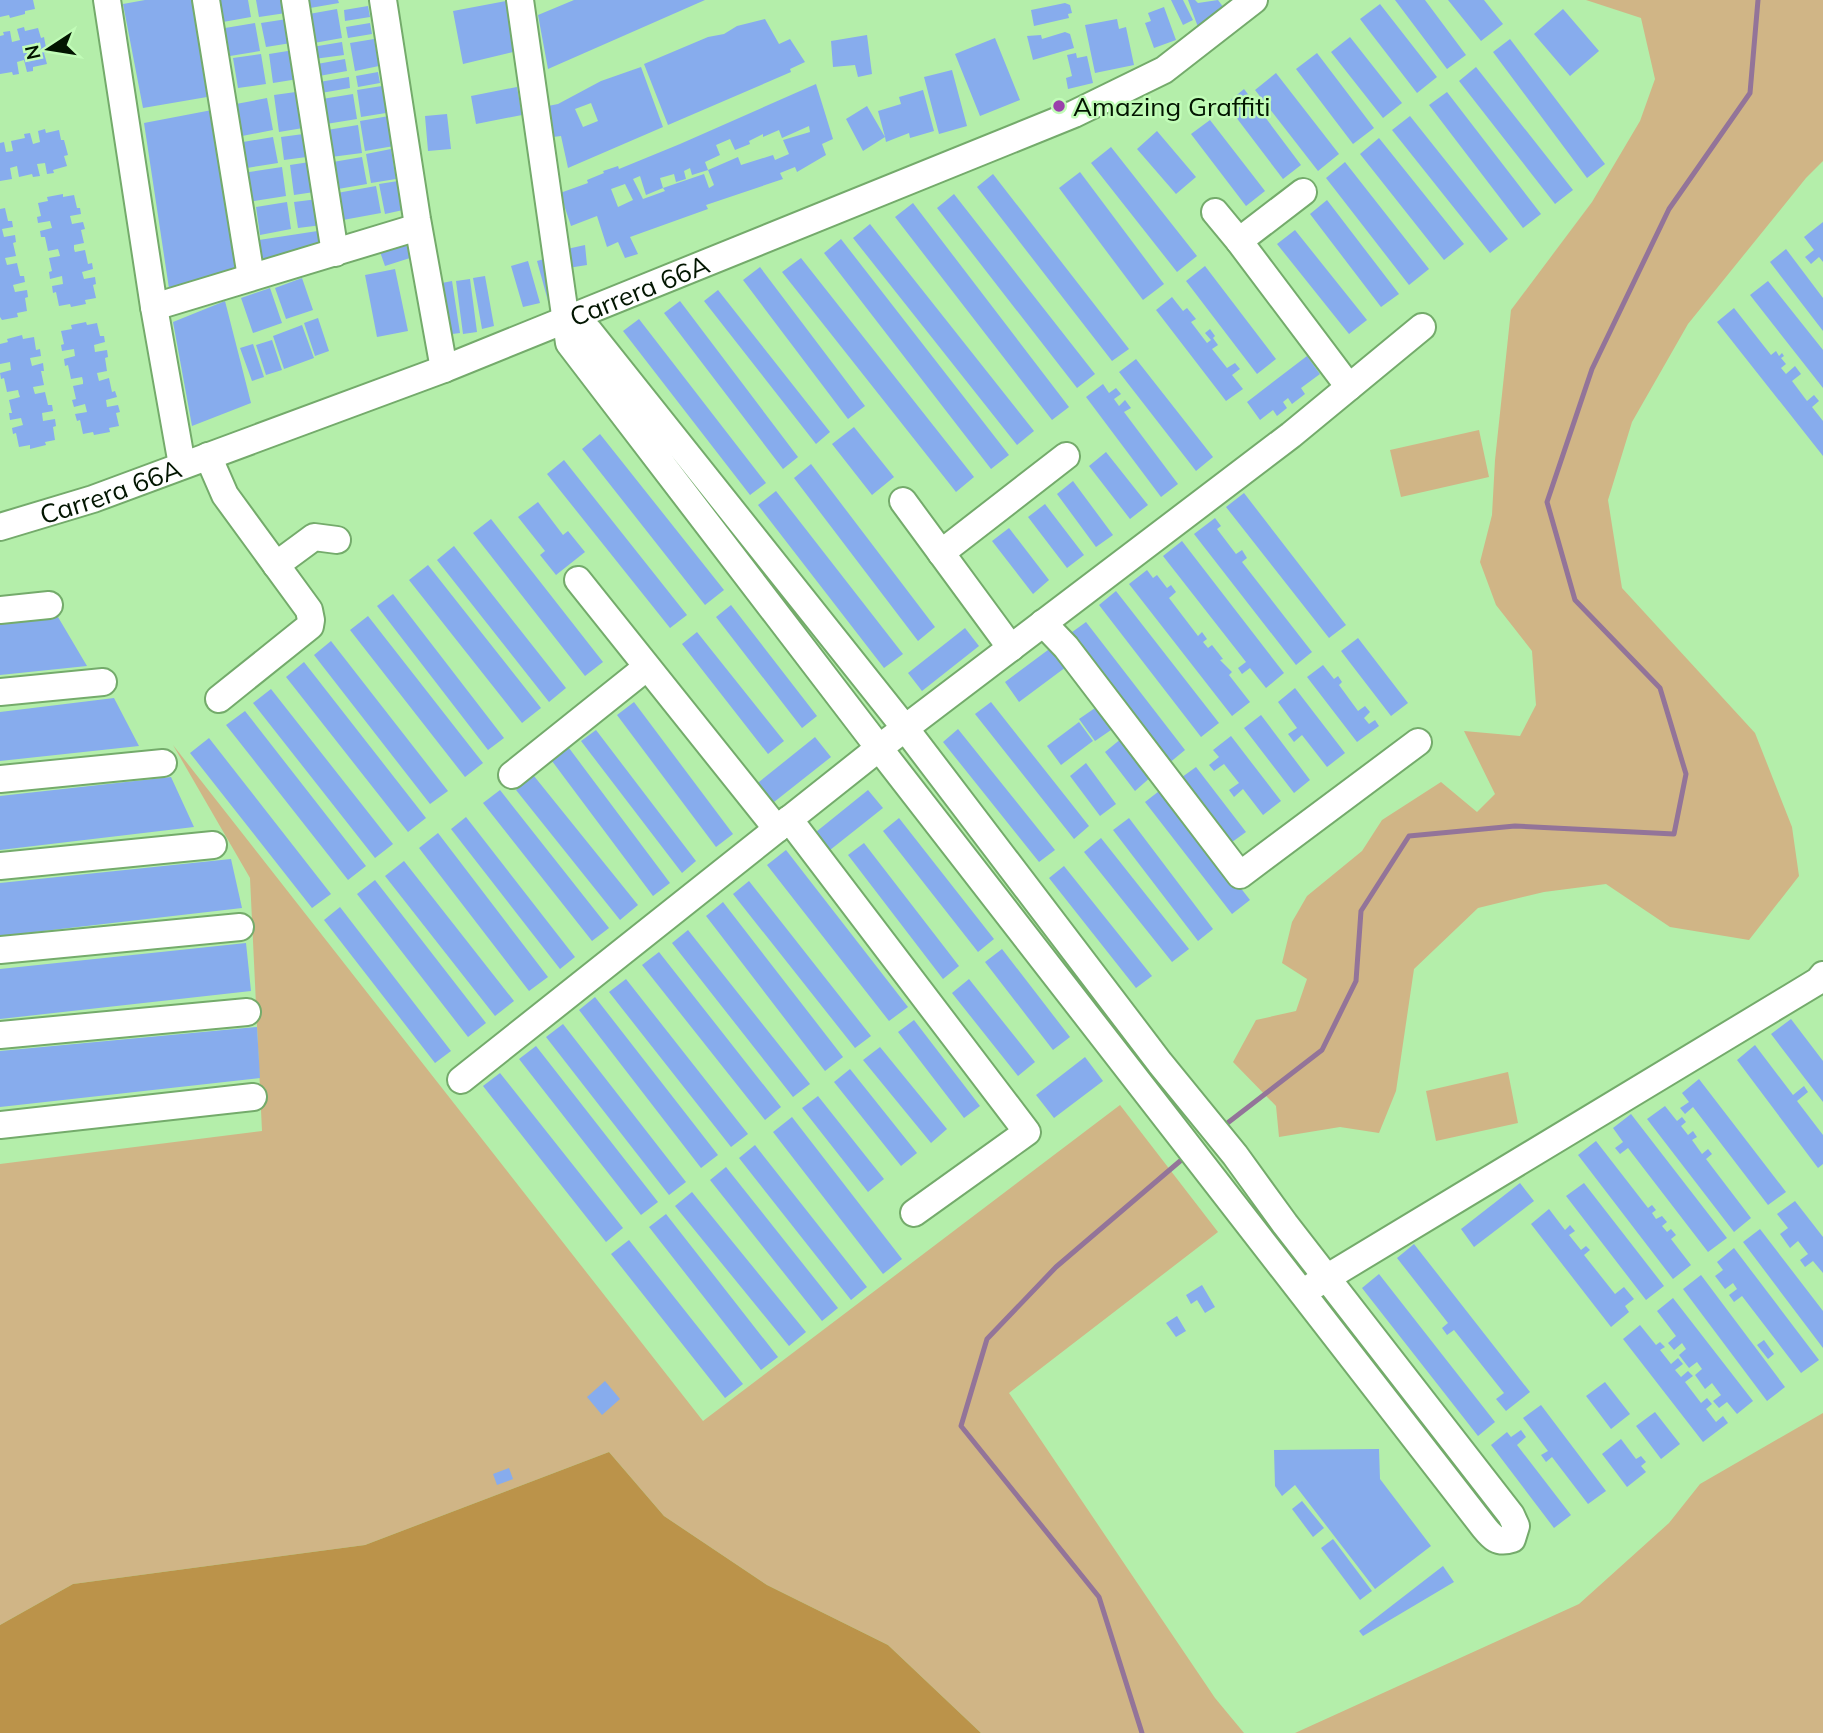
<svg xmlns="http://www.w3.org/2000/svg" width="1823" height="1733" font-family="Mulish,sans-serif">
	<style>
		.green { fill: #d0b586 }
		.forest { fill: #bb934a }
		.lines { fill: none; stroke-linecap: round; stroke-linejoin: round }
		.stream { stroke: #937499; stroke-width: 5 }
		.building { fill: #87aced; fill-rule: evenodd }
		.minor-casing { stroke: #74ab6b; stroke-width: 30 }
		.minor { stroke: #fff; stroke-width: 26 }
		.poi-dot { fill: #9a40ab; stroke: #c1fcb7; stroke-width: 2.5 }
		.labels { text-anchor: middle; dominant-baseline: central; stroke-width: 5; stroke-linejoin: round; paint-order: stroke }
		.poi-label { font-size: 26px; fill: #021500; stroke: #c1fcb7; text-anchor: start }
		.street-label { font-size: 26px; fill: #021500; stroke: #c1fcb7 }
	</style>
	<rect width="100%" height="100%" fill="#b4eeaa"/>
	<path class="green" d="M1586,0H1823V161L1806,178L1688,324L1632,422L1608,500L1622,588L1755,733L1792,827L1799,876L1749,940L1670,927L1606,884L1544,892L1478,908L1414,969L1396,1091L1379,1133L1340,1127L1279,1137L1276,1106L1233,1062L1256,1020L1296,1011L1307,979L1282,963L1292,922L1307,896L1362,851L1382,820L1441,782L1477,812L1495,794L1464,731L1520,736L1536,705L1532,651L1496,605L1480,562L1492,515L1495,460L1511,310L1592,202L1640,121L1655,79L1641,18Z
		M1479,430L1489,477L1401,497L1390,450Z
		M173,745L703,1421L1120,1105L1218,1232L1009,1393L1215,1698L1244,1733H981L888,1645L767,1585L664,1516L609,1452L365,1545L73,1584L0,1625V1164L262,1131L250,878Z
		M1508,1072L1518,1123L1436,1141L1426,1091Z
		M1823,1413V1733H1295L1579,1604L1669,1523L1700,1484Z"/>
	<path class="forest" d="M609,1452L664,1516L767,1585L888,1645L981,1733H0V1625L73,1584L365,1545Z"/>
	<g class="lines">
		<path class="stream" d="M1221,1128L1322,1050L1356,981L1361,911L1409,836L1515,826L1674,834L1686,774L1660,688L1575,600L1547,502L1592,369L1669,209L1750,93L1758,0
			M1142,1733L1099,1597L961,1426L987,1339L1056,1267L1186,1156"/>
	</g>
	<path class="building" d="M0,0H33L35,9L25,11V14L10,18L9,15L0,17Z
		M145,0H192L207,97L143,108L123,4Z
		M219,0H248L251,17L223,22Z
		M256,0H284L286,13L259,17Z
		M308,0H338L339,3L310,8Z
		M511,0L521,50L463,64L453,11Z
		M574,0H705L548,69L538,15Z
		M1171,0H1183L1193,20L1183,25Z
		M1188,0H1195L1198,3L1218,0L1227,12L1212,17L1198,27Z
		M1395,0H1425L1466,55L1447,69Z
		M1448,0H1484L1503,24L1481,41Z
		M1065,3L1070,5L1072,13L1068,14L1069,18L1034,26L1031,10Z
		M1380,4L1437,77L1417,93L1360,19Z
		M368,6L370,17L345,21L344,10Z
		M1164,7L1176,40L1154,48L1145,23L1151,21L1148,13Z
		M337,9L342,38L314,43L309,14Z
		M1563,9L1599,51L1570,76L1534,34Z
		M287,19L291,43L266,47L261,23Z
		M765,19L779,44L790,39L805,62L790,69L791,72L668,125L644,64L708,37L724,34L737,26Z
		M1117,19L1119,29L1126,27L1134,65L1095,73L1085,25Z
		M255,23L260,51L230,56L225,28Z
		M370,23L372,34L348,38L346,27Z
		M24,27L25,31L38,28L41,38L44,37L47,53H44L47,64L33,67V71L27,72L24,60L17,62L19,74L13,75L12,72L0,74V36L4,35L3,32L10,31L12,42L20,40L17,29Z
		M1065,32L1070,34L1074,48L1033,60L1027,36L1041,35L1042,39Z
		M867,35L872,74L858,77L855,65L833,67L831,41Z
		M1350,37L1402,103L1383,118L1331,52Z
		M995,38L1020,100L980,116L955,54Z
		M374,39L379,66L355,71L350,43Z
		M1510,39L1605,164L1587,178L1493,52Z
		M342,42L344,55L314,59L312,47Z
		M294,50L298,79L273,83L269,54Z
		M1076,53L1077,58L1087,56L1093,83L1068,89L1066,78L1072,76L1067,55Z
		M1317,53L1374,128L1353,144L1296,69Z
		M261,54L266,84L238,88L233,58Z
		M345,59L347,71L319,76L317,64Z
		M641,67L663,127L568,168L561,136L553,137L548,106L558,104L601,81ZM591,103L598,121L583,127L575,109Z
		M1476,67L1573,190L1555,204L1459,81Z
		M952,70L967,126L939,134L924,77Z
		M378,72L380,83L358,87L356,76Z
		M1276,73L1339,154L1318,171L1255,90Z
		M349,77L350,88L321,93L319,82Z
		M816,84L833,139L822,144L826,155L797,172L795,167L780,173L783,179L706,205L708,209L630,237L638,254L625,258L618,242L607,247L597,216L571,226L560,193L588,183L587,180L604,173L603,171L618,166L619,169L680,144L690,168L680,144ZM809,126L810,132L783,140L789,154L775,160L773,155L741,165L738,157L708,170L705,162L720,155L716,145L730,139L735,150L750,144L749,141L763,134V137L779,130L782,138ZM690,168L692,175L708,170L714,185L709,188L704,174L663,188L665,191L643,199L633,179L640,176L646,195L663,188L660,178L674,174L676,182L686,179L684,171ZM625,184L633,200L618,207L611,189Z
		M382,86L386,113L361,117L357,90Z
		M517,87L522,115L476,124L471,96Z
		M1244,89L1301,165L1283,179L1226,104Z
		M923,90L934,131L910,138L909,133L886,142L885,137L863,151L846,119L867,106L885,137L878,111L901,104L899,97Z
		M303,91L309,127L279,132L274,95Z
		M1447,92L1541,214L1523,228L1429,105Z
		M353,94L357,119L326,124L322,99Z
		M267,98L273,130L242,136L236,104Z
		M212,110L241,275L170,295L144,123Z
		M447,114L451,149L428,151L425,116Z
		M389,116L394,146L365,151L360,121Z
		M1410,116L1508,239L1490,253L1392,130Z
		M1210,120L1265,191L1246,206L1191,134Z
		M358,125L362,153L331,157L327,130Z
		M45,129L46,133L59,130L61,140H64L68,155L64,156L67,166L53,170L54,173L47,174L45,163L37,164L40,176L33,177L32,174L19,177L17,166L10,168L12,179L0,181V143L4,142L6,152L13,151L11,141L25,138L24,134L30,133L33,144L40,142L38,131Z
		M1157,131L1196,177L1176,194L1137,149Z
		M311,133L314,156L284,160L281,137Z
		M273,137L278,163L247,168L243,142Z
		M1379,138L1464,244L1444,260L1360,154Z
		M1111,147L1197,256L1177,272L1091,163Z
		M391,149L396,179L371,183L366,154Z
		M362,157L367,184L338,189L333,162Z
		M316,161L321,191L294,195L290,165Z
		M1345,162L1429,269L1409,285L1326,178Z
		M282,167L286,196L248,202L243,173Z
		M1080,172L1164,284L1143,300L1059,188Z
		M993,174L1129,349L1112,361L977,187Z
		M398,181L403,210L385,214L379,184Z
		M376,186L381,213L343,220L337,193Z
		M63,194V197L74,195L77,208H80L81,214L70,216L72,224L83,222L85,229L81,230L84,243L74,245V249L75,252L85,250L88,264L92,263L93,269L82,272L84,279L95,277L96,284L93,285L96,298L85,300L86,304L71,307L70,304L59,306L56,292L53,293L52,286L63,284L62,276L50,279L49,272L52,271L49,258L60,256L59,252L58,249L48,251L45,237H41L40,231L52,228L50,221L38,223L37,217L41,216L38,203L48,201L47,197Z
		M954,194L1095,374L1077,388L937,208Z
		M318,199L322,225L298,228L294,202Z
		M1327,200L1399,294L1381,307L1310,214Z
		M287,202L291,229L260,235L256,207Z
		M913,203L1069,407L1052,420L895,217Z
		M5,208L8,221H12L13,227L2,229L4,237L15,235L16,242L13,243L16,256L5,258L7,265L17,263L20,276H24L25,282L13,285L15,292L27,290L28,297L25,298L27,311L17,313L18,317L2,320L0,317V209Z
		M1823,222V262L1819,257L1811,264L1805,257L1814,250L1804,237Z
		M870,224L1034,431L1017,445L853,238Z
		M324,230L326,251L258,269L253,241Z
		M1295,230L1367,320L1349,334L1277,244Z
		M404,236L410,258L385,266L378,246Z
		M841,239L1009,455L991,469L824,253Z
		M585,245L587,265L568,268L567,249Z
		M1786,249L1823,298V331L1770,262Z
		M551,257L560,298L548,301L537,261Z
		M801,258L974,477L956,492L782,272Z
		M528,261L540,303L523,307L511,266Z
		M1205,266L1276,359L1257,374L1186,281Z
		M760,267L865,406L848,419L743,280Z
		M395,269L408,331L377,337L365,275Z
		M485,276L494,326L482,329L473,278Z
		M302,278L313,310L286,319L275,288Z
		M470,279L477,332L463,334L456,281Z
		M452,281L460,333L445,335L437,284Z
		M1768,281L1823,350V388L1750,295Z
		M270,288L282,323L253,333L241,298Z
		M718,290L830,432L816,444L704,301Z
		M1172,297L1183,311L1187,308L1196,319L1191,322L1207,343L1211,340L1205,333L1210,329L1215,336L1213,338L1218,345L1212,349L1227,368L1235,363L1240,369L1232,375L1243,389L1226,401L1156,310Z
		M225,301L251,403L192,426L173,322Z
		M680,301L798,457L783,469L664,313Z
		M1734,308L1771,355L1776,351L1779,356L1782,353L1784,356L1781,358L1786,364L1781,368L1786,374L1795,366L1801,374L1792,381L1807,401L1814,395L1819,401L1812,407L1823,421V456L1717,322Z
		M318,318L329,351L315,356L304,323Z
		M639,319L766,483L750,495L623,331Z
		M86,322L87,325L97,323L100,336H104L105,342L94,345L95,352L107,350L108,357L105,358L107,371L97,373L99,381L109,378L112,392L115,391L117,397L106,400L107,407L118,405L120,412L116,413L119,426L109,428L110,432L94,435L93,432L83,434L80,420L77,421L75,414L87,412L85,404L74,407L72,400L76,399L73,386L83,384V381L82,377L71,379L68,365L65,366L64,359L75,356L74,349L62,351L61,345L64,344L61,331L72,329L71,325Z
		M302,325L314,358L284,369L273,336Z
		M22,335L23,339L34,337L36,350L40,349L41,356L30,358L32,366L43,363L44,371H41L44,385L33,387L34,391L35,394L45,392L48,405H52L53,411L42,413L43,421L55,419L56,426L53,427L55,440L45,442L46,445L30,449V445L19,447L16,433L13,434L12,428L23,425L21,418L10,420L9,413H12L9,400L20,397L19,394L18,390L7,392L4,378L1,379L0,373L11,370L10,362L0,364V344L8,342L7,339Z
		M272,340L282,370L266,375L256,345Z
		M253,344L264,377L252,381L240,348Z
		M1307,356L1320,374L1301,388L1305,394L1292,404L1288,398L1283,402L1287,408L1277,416L1273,410L1260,420L1247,402Z
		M1136,359L1213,457L1196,471L1119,372Z
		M1103,384L1109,393L1116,388L1121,394L1114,399L1119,406L1125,400L1131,408L1124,412L1178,484L1161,497L1086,397Z
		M854,427L894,477L872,495L832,444Z
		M600,434L724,590L705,605L582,449Z
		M1106,452L1148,505L1130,519L1089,466Z
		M564,460L687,615L670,628L547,474Z
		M811,464L935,627L918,641L794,478Z
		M1073,481L1113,535L1096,547L1057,494Z
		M776,491L903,654L884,668L758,505Z
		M1244,493L1346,625L1329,638L1226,507Z
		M538,502L563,535L568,531L585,552L556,575L540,555L545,551L518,517Z
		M1045,504L1084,555L1067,568L1028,517Z
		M1215,518L1221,526L1217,529L1236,554L1242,550L1247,558L1242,562L1312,652L1296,665L1194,534Z
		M491,519L603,662L585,676L473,533Z
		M1009,528L1049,580L1033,594L992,541Z
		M1182,541L1284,673L1266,688L1250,668L1242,674L1238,668L1246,662L1163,556Z
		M454,546L566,688L549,702L437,560Z
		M428,565L541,708L522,723L409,580Z
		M1147,570L1153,578L1157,575L1167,588L1171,585L1176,592L1169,598L1198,636L1202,632L1207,639L1203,642L1208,648L1212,645L1223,659L1220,660L1232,672L1229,675L1250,702L1232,716L1129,584Z
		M1116,591L1219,723L1201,737L1099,605Z
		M393,594L504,738L488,750L377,606Z
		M731,605L817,716L802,728L716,617Z
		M368,616L483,763L465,777L350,630Z
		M58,617L87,666L0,675V622Z
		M1086,622L1185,750L1168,764L1068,635Z
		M965,628L979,646L922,691L908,673Z
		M697,632L784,741L768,754L682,644Z
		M1358,638L1408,703L1391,716L1341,651Z
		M331,641L448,791L430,804L314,655Z
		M1052,647L1066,667L1019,702L1005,682Z
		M304,662L426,818L408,832L286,677Z
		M1323,665L1334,679L1338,676L1342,682L1339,685L1358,711L1365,706L1370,712L1364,718L1369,724L1375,720L1379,726L1357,742L1307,677Z
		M1295,688L1345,753L1327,767L1302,735L1294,742L1288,734L1297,728L1278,702Z
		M271,689L393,844L375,858L253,703Z
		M114,698L139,746L0,761V712Z
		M634,702L733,834L716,847L617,715Z
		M991,702L1089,826L1074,839L975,714Z
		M1095,708L1111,730L1095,741L1079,719Z
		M245,711L366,866L348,880L226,725Z
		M1261,715L1310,780L1294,793L1244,728Z
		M1079,722L1093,741L1061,765L1047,746Z
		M958,729L1055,850L1039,862L943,742Z
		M596,730L696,861L682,873L581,741Z
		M1231,736L1281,801L1263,815L1243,789L1234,797L1229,790L1239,783L1224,764L1214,771L1209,765L1219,757L1213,750Z
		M815,737L831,757L769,806L754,786Z
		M209,738L331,894L312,908L190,753Z
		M1122,738L1152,776L1135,791L1105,752Z
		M569,748L670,883L653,896L552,761Z
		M1086,763L1116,804L1100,816L1070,776Z
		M1196,767L1246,832L1228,845L1178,780Z
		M534,776L638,905L620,920L516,790Z
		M171,777L194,827L0,850V796Z
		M1163,788L1250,900L1232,914L1145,802Z
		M500,790L609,928L592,941L483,803Z
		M868,790L883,808L825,854L811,836Z
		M466,817L575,957L560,969L451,829Z
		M899,818L994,939L978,952L883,831Z
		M1129,818L1213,929L1198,941L1113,830Z
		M438,833L548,977L529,991L419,848Z
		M1101,838L1189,949L1172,962L1084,852Z
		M864,843L959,966L943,979L848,855Z
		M786,850L908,1007L889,1021L767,865Z
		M231,859L242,908L0,936V883Z
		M404,861L514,1001L495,1016L385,876Z
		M1064,866L1152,976L1136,988L1049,878Z
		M375,880L486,1023L468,1037L357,894Z
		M749,881L871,1036L855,1048L733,894Z
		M723,902L843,1057L825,1071L706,916Z
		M340,907L451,1051L435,1063L324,920Z
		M688,930L810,1084L793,1097L672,943Z
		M246,943L251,991L0,1019V969Z
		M1002,949L1070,1037L1053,1050L985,962Z
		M659,952L781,1107L765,1120L642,965Z
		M626,979L748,1134L731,1147L609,992Z
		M969,979L1035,1062L1018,1076L952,993Z
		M595,997L718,1155L701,1168L579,1010Z
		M1791,1019L1823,1061V1102L1771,1034Z
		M914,1020L980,1106L964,1118L898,1032Z
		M563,1024L686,1182L669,1195L546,1037Z
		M257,1027L260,1078L0,1107V1051Z
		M1755,1045L1793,1095L1804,1086L1808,1092L1797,1101L1823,1135V1164L1818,1168L1737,1060Z
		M536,1046L658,1202L641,1215L519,1059Z
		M880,1047L947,1129L931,1143L863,1060Z
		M1085,1057L1103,1081L1054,1118L1036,1095Z
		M850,1069L917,1153L901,1166L834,1082Z
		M500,1073L623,1228L606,1242L483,1086Z
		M1699,1079L1786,1192L1768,1205L1693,1107L1685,1114L1680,1108L1689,1102L1682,1093Z
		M818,1096L884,1179L868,1192L802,1108Z
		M1665,1106L1677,1121L1682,1117L1686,1122L1681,1126L1688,1135L1693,1131L1697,1137L1692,1140L1702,1154L1708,1149L1712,1154L1706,1159L1751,1218L1734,1232L1647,1119Z
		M1631,1114L1727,1238L1708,1252L1628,1148L1620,1154L1615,1148L1623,1142L1613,1128Z
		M792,1117L902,1259L883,1274L773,1132Z
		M1596,1141L1648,1208L1652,1205L1656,1210L1652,1213L1656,1219L1662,1216L1667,1222L1662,1226L1667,1232L1671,1229L1676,1235L1671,1239L1691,1265L1673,1279L1578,1155Z
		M755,1145L867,1287L851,1300L739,1158Z
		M726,1167L838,1308L822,1321L710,1180Z
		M1520,1183L1534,1201L1474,1247L1461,1229Z
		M1584,1183L1664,1286L1646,1300L1566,1196Z
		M692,1192L806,1332L789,1346L675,1206Z
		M1795,1201L1823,1237V1273L1813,1261L1805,1267L1800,1260L1808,1254L1798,1241L1790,1248L1780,1234L1788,1228L1777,1214Z
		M1549,1209L1565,1230L1570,1225L1575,1231L1569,1235L1581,1250L1586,1246L1590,1250L1584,1255L1615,1294L1624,1287L1634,1299L1625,1306L1629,1312L1611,1327L1531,1224Z
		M666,1214L778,1357L761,1370L649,1227Z
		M1760,1229L1823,1311V1348L1743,1242Z
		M629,1240L743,1384L725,1398L611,1254Z
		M1414,1244L1530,1392L1506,1411L1496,1399L1504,1393L1454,1330L1447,1335L1442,1328L1448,1323L1397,1258Z
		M1734,1248L1819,1360L1801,1373L1742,1296L1734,1302L1729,1295L1737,1289L1733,1283L1725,1289L1715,1276L1723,1270L1717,1262Z
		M1379,1274L1495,1422L1478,1436L1362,1288Z
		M1701,1275L1785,1387L1767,1401L1683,1289Z
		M1202,1285L1215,1307L1205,1313L1197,1300L1191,1304L1186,1295Z
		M1673,1298L1753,1401L1737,1414L1727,1402L1719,1408L1713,1401L1721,1395L1712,1383L1705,1389L1695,1375L1702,1369L1697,1362L1689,1368L1679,1355L1686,1349L1682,1343L1674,1350L1668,1343L1676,1336L1657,1311Z
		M1177,1316L1186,1331L1176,1337L1166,1323Z
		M1640,1325L1656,1345L1660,1342L1665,1347L1660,1350L1671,1364L1678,1358L1683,1364L1675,1370L1681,1377L1688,1371L1693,1376L1685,1382L1701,1403L1707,1398L1712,1404L1706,1409L1716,1422L1723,1416L1728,1423L1703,1442L1623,1339Z
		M1764,1340L1774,1354L1768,1359L1757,1345Z
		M605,1381L620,1399L602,1415L587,1397Z
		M1605,1382L1630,1414L1611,1429L1586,1396Z
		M1541,1405L1606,1491L1588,1504L1552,1457L1546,1462L1541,1455L1548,1451L1523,1418Z
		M1655,1412L1680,1444L1661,1459L1636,1426Z
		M1521,1430L1526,1437L1517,1445L1571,1515L1554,1528L1491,1445L1507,1432L1511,1437Z
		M1621,1439L1636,1459L1641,1456L1646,1462L1641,1466L1646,1472L1627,1487L1602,1454Z
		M1379,1449L1380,1479L1431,1546L1375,1589L1295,1485L1282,1496L1275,1486L1274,1450Z
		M509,1468L513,1479L497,1485L493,1474Z
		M1302,1501L1324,1528L1313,1537L1292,1509Z
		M1333,1539L1372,1591L1360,1600L1321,1548Z
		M1443,1566L1454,1582L1363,1636L1359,1631Z"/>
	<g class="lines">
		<g class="minor-casing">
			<g id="minor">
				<path d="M107,0L154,307L182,465"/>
				<path d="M206,0L251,277"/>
				<path d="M295,0L335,253"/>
				<path d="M383,0L417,219L444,369"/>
				<path d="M520,0L569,343L879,748L1483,1526C1492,1537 1497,1544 1512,1539L1516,1526L1511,1515L1285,1224L1235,1155L1160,1063L905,728L589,331L567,321"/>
				<path d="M1303,192L1239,241L1349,387"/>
				<path d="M1215,212L1239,241"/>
				<path d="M154,307L418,227"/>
				<path d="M208,456L225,495L309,610L311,620L310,626L219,699"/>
				<path d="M903,501L1011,648"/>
				<path id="s1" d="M0,527L93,499L444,369L1074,114L1164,70L1254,0"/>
				<path d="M941,553L1066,456"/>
				<path d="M276,565L314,537L337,540"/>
				<path d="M578,580L777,829"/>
				<path d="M0,610L49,605"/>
				<path d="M1043,623L1066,647L1240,875L1418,742"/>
				<path d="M0,692L103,682"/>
				<path d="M512,775L647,667"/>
				<path d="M0,779L163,763"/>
				<path d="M789,819L1027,1132L914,1213"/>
				<path d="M0,866L213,845"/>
				<path d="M0,950L240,927"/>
				<path d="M0,1035L247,1012"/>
				<path d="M461,1080L879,748L1291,435L1422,327"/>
				<path d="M0,1125L253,1097"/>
				<path d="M1313,1286L1818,981L1823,975"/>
			</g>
		</g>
		<use href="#minor" class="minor"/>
	</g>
	<circle class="poi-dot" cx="1059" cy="106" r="7"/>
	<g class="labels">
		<g class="poi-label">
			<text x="1073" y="106">Amazing Graffiti</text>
		</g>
		<g class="street-label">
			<text stroke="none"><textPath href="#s1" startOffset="682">Carrera 66A</textPath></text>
			<text stroke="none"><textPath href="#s1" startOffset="116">Carrera 66A</textPath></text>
		</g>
	</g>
	<g transform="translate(49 49) rotate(258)" stroke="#c1fcb7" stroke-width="5" paint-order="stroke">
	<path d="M0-5L12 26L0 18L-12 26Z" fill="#021500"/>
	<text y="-10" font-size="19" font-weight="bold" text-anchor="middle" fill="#021500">N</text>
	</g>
</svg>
